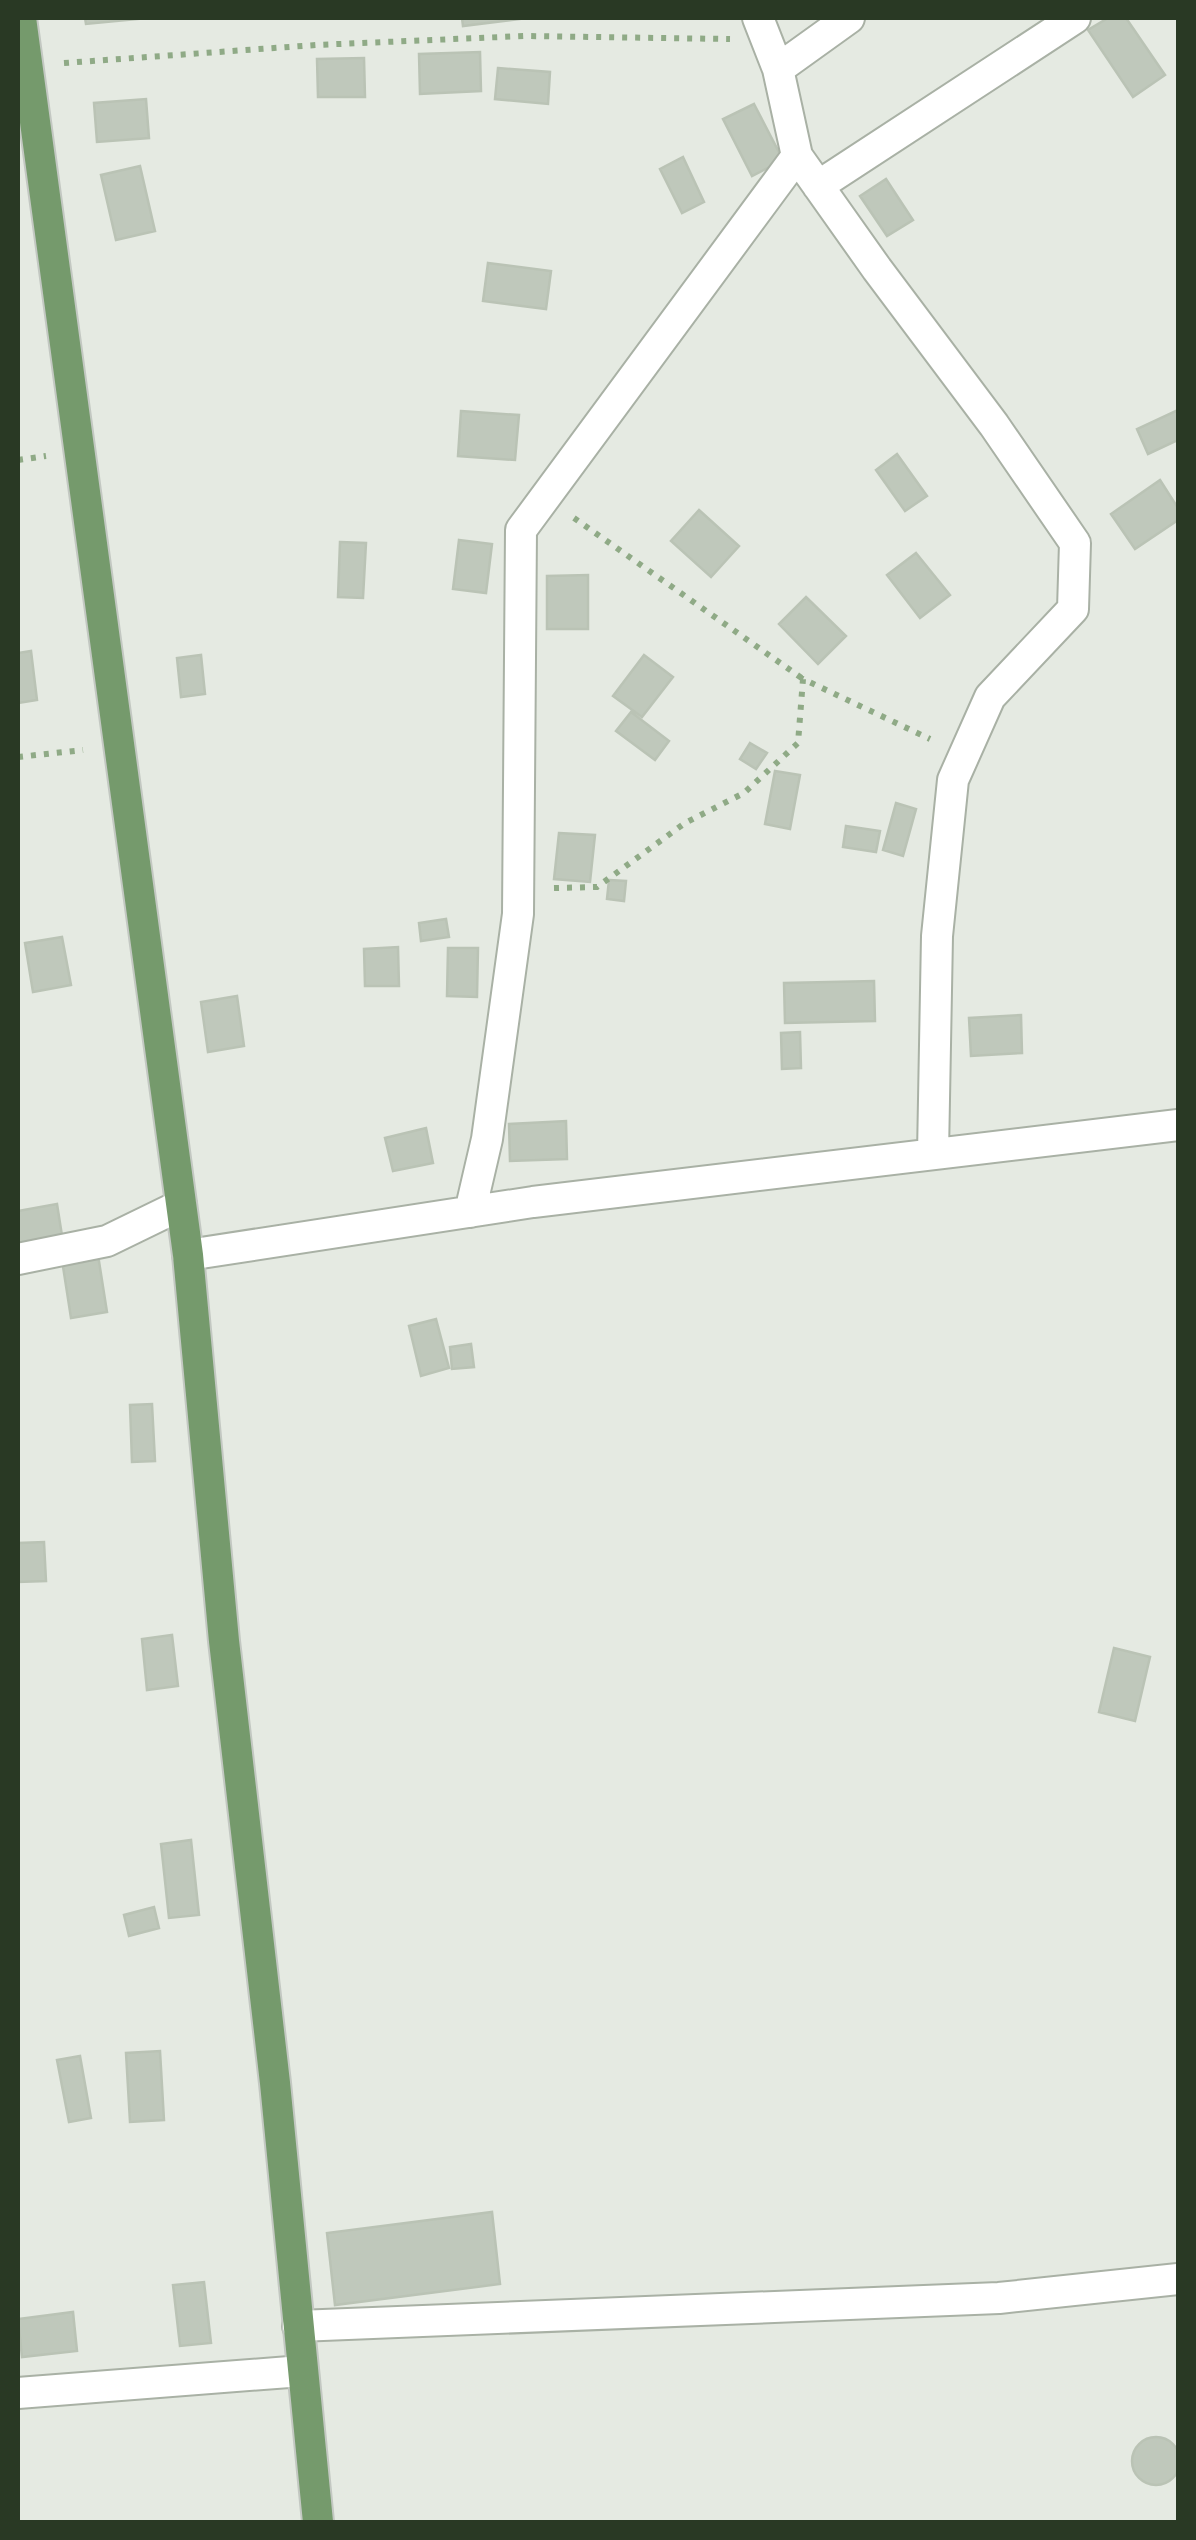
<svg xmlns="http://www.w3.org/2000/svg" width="1196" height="2540" font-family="'Golos Text',sans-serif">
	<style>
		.building { fill: #bfc8bb; stroke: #bac3b5; stroke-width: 2.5 }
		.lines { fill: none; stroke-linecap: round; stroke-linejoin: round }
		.minor-casing { stroke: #a9b1a5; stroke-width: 34 }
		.major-casing { stroke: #c3c8c2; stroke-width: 34 }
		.path { stroke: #8faa86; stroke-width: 6; stroke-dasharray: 5 8; stroke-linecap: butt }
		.minor { stroke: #fff; stroke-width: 30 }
		.major { stroke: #759a6c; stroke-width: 30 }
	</style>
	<rect width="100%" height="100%" fill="#e5eae2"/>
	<path class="building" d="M85,18H136L137,19L86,24Z
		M462,18H527L463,26Z
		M1108,18H1126L1165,75L1133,97L1088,30Z
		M480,52L481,91L420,94L419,54Z
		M364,58L365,97H318L317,59Z
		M498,68L550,72L548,104L495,99Z
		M146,99L149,138L97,142L94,103Z
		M754,104L783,160L752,176L723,119Z
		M683,157L704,202L682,213L660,169Z
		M140,166L155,231L116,240L101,175Z
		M886,179L913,220L887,236L860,196Z
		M488,263L551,271L546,309L483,301Z
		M1178,410V440L1148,454L1137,429Z
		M461,411L519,415L515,460L458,456Z
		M897,454L927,496L905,511L876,470Z
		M1160,480L1178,508V520L1135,549L1111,514Z
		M699,510L739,546L711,577L671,541Z
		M459,540L492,544L486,593L453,589Z
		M340,542L366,543L363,598L338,597Z
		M916,553L950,595L920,618L887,575Z
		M588,575V629H547V576Z
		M806,597L846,636L818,664L779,624Z
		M31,651L37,700L18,703V653Z
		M201,655L205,694L181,697L177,658Z
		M644,655L673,677L642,717L613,696Z
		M631,712L669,741L655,760L616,731Z
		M750,743L767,753L756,769L740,759Z
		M775,771L800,775L790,829L765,824Z
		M896,803L916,809L903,856L883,850Z
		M846,826L880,831L876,852L843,847Z
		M559,833L595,835L590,882L554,879Z
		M609,880L626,881L624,901L607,899Z
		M446,919L449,937L421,941L419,923Z
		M62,937L71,985L33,992L25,943Z
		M398,947L399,986H365L364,949Z
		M448,948H478L477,997L447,996Z
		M874,981L875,1021L785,1023L784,983Z
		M237,996L244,1046L208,1052L201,1002Z
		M1021,1015L1022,1053L971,1056L969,1018Z
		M800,1032L801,1068L782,1069L781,1033Z
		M566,1121L567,1159L510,1161L509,1124Z
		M426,1128L433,1163L393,1171L385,1138Z
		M57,1204L63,1242L18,1249V1211Z
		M98,1255L107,1312L71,1318L62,1260Z
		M436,1319L449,1368L421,1376L409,1326Z
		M471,1344L474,1367L452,1369L450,1347Z
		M152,1404L155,1461L132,1462L130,1405Z
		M44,1542L46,1581L18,1582V1543Z
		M172,1635L178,1686L147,1690L142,1639Z
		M1114,1648L1150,1657L1135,1721L1099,1712Z
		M191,1840L199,1915L169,1918L161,1844Z
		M154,1907L159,1928L129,1936L124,1915Z
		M160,2051L164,2120L130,2122L126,2053Z
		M80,2056L91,2118L69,2122L57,2060Z
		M492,2212L500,2284L335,2305L327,2233Z
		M204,2282L211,2343L180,2346L173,2285Z
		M73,2312L77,2351L22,2357L18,2319Z
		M1132 2461a24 24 0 1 1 48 0a24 24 0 1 1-48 0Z"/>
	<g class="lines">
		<g class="minor-casing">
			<path id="minor" d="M758,18L778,69
				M849,18L778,69L797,156L877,269L994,425L1075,543L1073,609L990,697L953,780L937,936L933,1154
				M818,186L1075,18
				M470,1212L487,1139L518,914L521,530L797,156
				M188,1255L533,1202L1178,1125
				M18,1259L107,1241L181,1205
				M298,2326L999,2298L1178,2279
				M18,2393L302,2371"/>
		</g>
		<g class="major-casing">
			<path id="major" d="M21,18L188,1255L224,1641L275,2083L318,2522"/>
		</g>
		<path class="path" d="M64,63L316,45L524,36L730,39
			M18,460L46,456
			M574,518L803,679
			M18,757L83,750
			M554,888L597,887L685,823L744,793L798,743L803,679L930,739"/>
		<use href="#minor" class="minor"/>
		<use href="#major" class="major"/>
	</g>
	<rect width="1196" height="2540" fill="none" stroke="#293924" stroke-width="40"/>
</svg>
